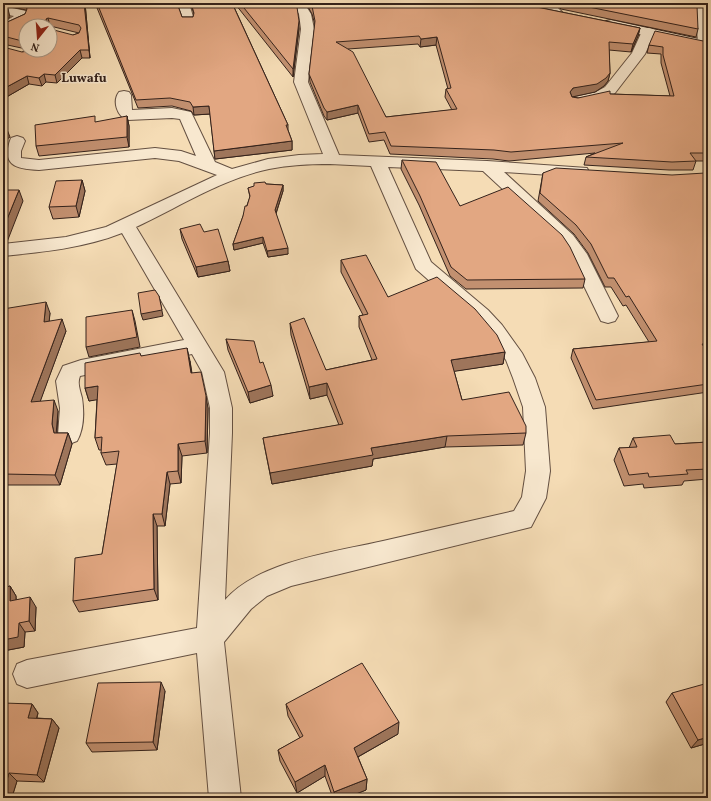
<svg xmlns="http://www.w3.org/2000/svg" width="711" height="801" font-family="Vollkorn,serif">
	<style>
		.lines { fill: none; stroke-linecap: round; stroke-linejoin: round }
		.street-casing { stroke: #645042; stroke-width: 2 }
		.secondary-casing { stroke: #34221b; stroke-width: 2 }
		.street { fill: #f8e8cf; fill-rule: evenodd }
		.secondary { fill: #f8e8cf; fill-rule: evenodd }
		.wall { fill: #c29070; stroke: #34221b; fill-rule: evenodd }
		.shaded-wall { fill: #9e755b; stroke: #34221b }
		.building { fill: #e2a782; stroke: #34221b; fill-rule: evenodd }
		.labels { text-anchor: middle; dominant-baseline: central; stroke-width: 3; stroke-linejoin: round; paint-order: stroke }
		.far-district-label { font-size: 13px; font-weight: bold; fill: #34221b; stroke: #f8e8cf }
	</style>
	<rect width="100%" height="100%" fill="#f5dcb5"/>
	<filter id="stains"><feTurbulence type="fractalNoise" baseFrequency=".005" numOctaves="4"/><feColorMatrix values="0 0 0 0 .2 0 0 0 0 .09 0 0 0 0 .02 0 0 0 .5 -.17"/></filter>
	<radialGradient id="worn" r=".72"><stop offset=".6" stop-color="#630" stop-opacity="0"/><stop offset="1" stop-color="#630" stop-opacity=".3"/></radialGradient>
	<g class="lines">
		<g class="street-casing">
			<path id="street" d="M177,3H189L194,20L193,23H183Z
				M292,3H304L311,14L314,29L308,82L339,155L487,161L587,168L589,172L587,176L581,177L504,172L573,235L587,254L618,316L615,321L608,323L601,321L569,255L561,243L483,171L388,167L431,262L488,310L502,325L522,353L535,378L545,407L550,471L546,498L531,527L291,586L267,596L251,609L224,642L241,798H209L197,653L27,688L17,684L13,674L17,664L27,660L197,628L210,433V408L202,372L192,354L80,376C77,383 80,390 82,398C84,411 84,429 77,441L69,444L61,441L58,435L60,408L56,381L63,366L81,360L184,340L122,233C84,248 43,252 3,256V244L66,237L106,227L217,175L179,161L155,158L39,170C17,169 0,166 11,138L17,136L23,138L25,141L21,151V158L39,160L155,148L181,151L196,156L180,119L172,118L128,120C117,117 112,101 119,92L124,91L129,92L131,95L132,110L172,108L191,112L215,162L232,169L268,159L299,155L323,154L294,82L301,29L299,14ZM330,164L371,166L416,269L474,320L488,335L506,360L513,378L523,407L526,471L522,497L514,511C470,521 427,531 383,541C335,552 259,561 225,600L232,433V408L224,372L136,227C179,207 222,179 269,169C289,165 309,164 330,164Z
				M539,3H553L563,13L562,16H552Z
				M681,3H696L708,10V47H700L698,44L696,13L683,6Z
				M3,6L26,11L28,17L27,20L3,32V23L14,16L3,14Z
				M648,28L653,29L655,32L645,54L615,93L606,99L580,104L575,103L573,100L575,97L596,92L605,87L632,53L643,29Z"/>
		</g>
		<g class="secondary-casing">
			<path id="secondary" d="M611,20L708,41V49L606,27L604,24L606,21Z"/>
		</g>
		<use href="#street" class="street"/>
		<use href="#secondary" class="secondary"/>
	</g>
	<path class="wall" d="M3,3H85L90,58H82L57,83L46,82L42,86L29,84L3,99L22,52L28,51L29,50H28H50L73,35L79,33L50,26H26V49L3,44V24L25,14L27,10H26L3,5Z
		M95,3H177L182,17H193L194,14L190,3H295L299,29L293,77L236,5L234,7L288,125V130L292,141V150L215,159L210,114L194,115L191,111L172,106L138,108Z
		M306,3H517L640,28L638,36L631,52L609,50L610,73L608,81L604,86L595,92L572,96L578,98L610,94L670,96L661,63V54L647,53L649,45L708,42V161H696L693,170H669L584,165L586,157L595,153L509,161L493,159L390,154L384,140L369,142L358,113L327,120L324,116L310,82L309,74L315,25L312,14ZM418,44L420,47L436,45L448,89H446L445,97L452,110L386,117L348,49Z
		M531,3H539L538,4Z
		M555,3H666L667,4V3H690L698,29L696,37L561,9Z
		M699,3H708V8Z
		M127,116L129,126V147L39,156L36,146Z
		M402,160L460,206L585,279L583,288L466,289L450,276L419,205L401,169Z
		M543,173L708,177V392L593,409L571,358L573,349L649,342L626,305L623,306L611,287H605L588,253L574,234L538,201Z
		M82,180L85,191L79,217L53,219L49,207Z
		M266,184L283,185V191L276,214L288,254L268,257L263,243L234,250L233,244L250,197L248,188Z
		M180,229L228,261L230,271L198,277L182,239Z
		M341,260L388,297L505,352L503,364L454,371L462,400L526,433L523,445L445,447L373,459L372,466L272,484L265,449L263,438L339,425L327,395L310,399L291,335L290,323L326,370L372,360L359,327V316L363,315L341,272Z
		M3,309L50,313L49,321L66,331L40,401L58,411L57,433H68L72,444L60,485H6L3,495Z
		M226,339L260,363L273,396L250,403L228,350Z
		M141,356L190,361L192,373L208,408L207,453L182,456L181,483L170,484L165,526H157L158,600L79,612L73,601L102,554L117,464L106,465L101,453L102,450H99L95,438L97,399L89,401L85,388Z
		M633,438L675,444L708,442V479L684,481L682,485L644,488L643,484L624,486L614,460L619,448H629Z
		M10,586L16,596V599L36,607L35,631L25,632L24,647L3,651V588Z
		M165,691L157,750L92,752L86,743Z
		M672,693L708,743L691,748L666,702Z
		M32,704L38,713L37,718L52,719L59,728L44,782L17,781L12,797H3V705Z
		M286,704L398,734L358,757L367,779L366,790L346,798H333L325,776L297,793L280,761L278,750L300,738L288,716Z"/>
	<path class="shaded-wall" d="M84,3H85L90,58L89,50Z
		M231,3H236V5L232,8Z
		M8,9L10,17L3,22V12Z
		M48,18L50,26H47L46,19Z
		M299,21V29L293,77V69Z
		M640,28L638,36L631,52L633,44Z
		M437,37L436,45L420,47L421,39Z
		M80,50L82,58L57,83L55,75Z
		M610,73L608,81L604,86L595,92L572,97L570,92L573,88Z
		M44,74L46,82L42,86L39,78Z
		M27,76L29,84L3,99V89Z
		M358,105V113L327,120V112Z
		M209,106L210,114L194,115L193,107Z
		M127,116L129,126V147L127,137Z
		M6,127L10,137L3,142V129Z
		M292,141V150L215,159L214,151Z
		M82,180L85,191L79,217L76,206Z
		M283,185V191L275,216V210Z
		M19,190L23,201L7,242L3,243V229Z
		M263,237V243L234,250L233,244Z
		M288,248V254L268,257L267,251Z
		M228,261L230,271L198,277L196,267Z
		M3,264L4,268L3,271Z
		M159,296L163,316L143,320L141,314Z
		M46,302L50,313L48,333L44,322Z
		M132,310L135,321L140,347L89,357L86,347Z
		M62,319L66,331L36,413L31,402Z
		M187,348L190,361L193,385L191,373Z
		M505,352L503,364L450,372L451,360Z
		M327,383V395L310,399L309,387Z
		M271,385L273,396L250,403L248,392Z
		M98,386L102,399L89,401L85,388Z
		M206,396L208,408L207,453L205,441Z
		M54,400L58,411L56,435L54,433L52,424Z
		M68,433L72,444L60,485L55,475Z
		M447,436L445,447L373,459L372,466L272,484L270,473L371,448Z
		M178,444L182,456L181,483L178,471Z
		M167,472L170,484L165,526L162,514Z
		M3,480L6,485L3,495Z
		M153,514L157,526L158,600L154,589Z
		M10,586L16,596V611L10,601Z
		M30,597L36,607L35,631L29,621Z
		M19,623L25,632L24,647L3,651V640Z
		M161,682L165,691L157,750L153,742Z
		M32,704L38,713L34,726L28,718Z
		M52,719L59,728L44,782L37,775Z
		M399,722L398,734L354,759V748Z
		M708,737V743L691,748L698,740Z
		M325,765V776L297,793L295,782Z
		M9,773L17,781L12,797L4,790Z
		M367,779L366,790L346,798H335L334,792Z"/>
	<path class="building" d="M25,3H84L89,50H80L55,75L44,74L39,78L27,76L3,89V47L22,52L28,51L29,50H50V29L73,35L79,33L81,28L79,25L48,18L46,19L47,26H26V42L3,36V24L25,14L27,9Z
		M97,3H177L182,17H193L194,13L191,3H232L288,125H286L292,141L214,151L209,106L193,107L190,102L170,98L136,100Z
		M240,3H295L297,7L299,21L293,69Z
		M310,3H517L640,28L633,44L609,42L610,73L606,78L597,84L573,88L570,92L572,97L578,98L610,91V94L674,96L663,55V47L649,45L655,31L708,42V153H690L696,161L672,162L586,157L623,143L511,152L494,150L391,146L385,132L369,134L358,105L327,112L324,108L309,74L315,21L312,6ZM419,36L421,39L437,37L451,88L446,89L457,109L386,117L353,52L336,42Z
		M569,3H666L669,6V3H690L697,6L698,29Z
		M3,8L8,9L3,12Z
		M95,116V122L127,116V137L36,146L35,125Z
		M402,160L436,162L460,206L508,187L562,235L570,247L585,279L467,280L451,267L420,196Z
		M556,168L672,175L705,173L708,177V344H702L708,353V384L596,400L573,349L657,341L629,296L626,297L614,278H608L591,244L576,225L540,193L543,173Z
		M82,180L76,206L49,207L56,181Z
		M265,182L266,184L283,185L275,210L288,248L267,251L263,237L233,244L243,216L245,206H247L250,196L248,188L254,186V183Z
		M3,190H19L3,229Z
		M200,224L204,232L218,229L228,261L196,267L180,229Z
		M366,255L388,297L437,277L475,309L497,335L505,352L451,360L462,400L509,392L526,426V433L447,436L371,448L373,455L270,473L263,438L343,424L327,383L309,387L290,323L304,318L326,370L377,359L359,316L368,314L341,260Z
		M155,290L159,296L162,310L141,314L138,293Z
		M46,302L44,322L62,319L31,402L54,400L52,424L54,433H68L55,475L3,474V309Z
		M132,310L137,337L86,347V317Z
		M226,339L254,341L260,363L263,362L271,385L248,392Z
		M187,348L191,373L201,372L206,396L205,441L178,444V471L167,472L162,514H153L154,589L73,601L75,558L102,554L119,451L101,453L102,437L95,438L98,386L85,388V363L140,353L141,356Z
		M670,435L675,444L708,442V469L686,470L688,474L649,477L648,473L629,475L619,448L637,447L633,438Z
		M10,586V601L30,597L29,621L19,623L18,637L3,640V588Z
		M362,663L399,722L354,748L367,779L334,792L325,765L295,782L278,750L303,736L286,704Z
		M161,682L153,742L86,743L98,683Z
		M708,683V737L698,740L672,693Z
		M4,703L32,704L28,718L52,719L37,775L9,773L4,790H3V705Z"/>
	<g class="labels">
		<g class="far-district-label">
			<text x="84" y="79">Luwafu</text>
		</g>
	</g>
	<rect width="711" height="801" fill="none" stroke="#f5dcb5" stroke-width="16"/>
	<rect x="4" y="4" width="703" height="793" fill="none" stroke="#34221b" stroke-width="2"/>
	<rect x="8" y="8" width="695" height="785" fill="none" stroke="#34221b"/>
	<g transform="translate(38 38) rotate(197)"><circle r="19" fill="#f8e8cf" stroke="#aa9987"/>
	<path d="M0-3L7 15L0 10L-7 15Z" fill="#8f2418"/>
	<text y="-6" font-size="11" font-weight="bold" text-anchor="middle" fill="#34221b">N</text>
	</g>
	<rect width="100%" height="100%" filter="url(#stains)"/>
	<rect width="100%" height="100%" fill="url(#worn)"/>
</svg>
